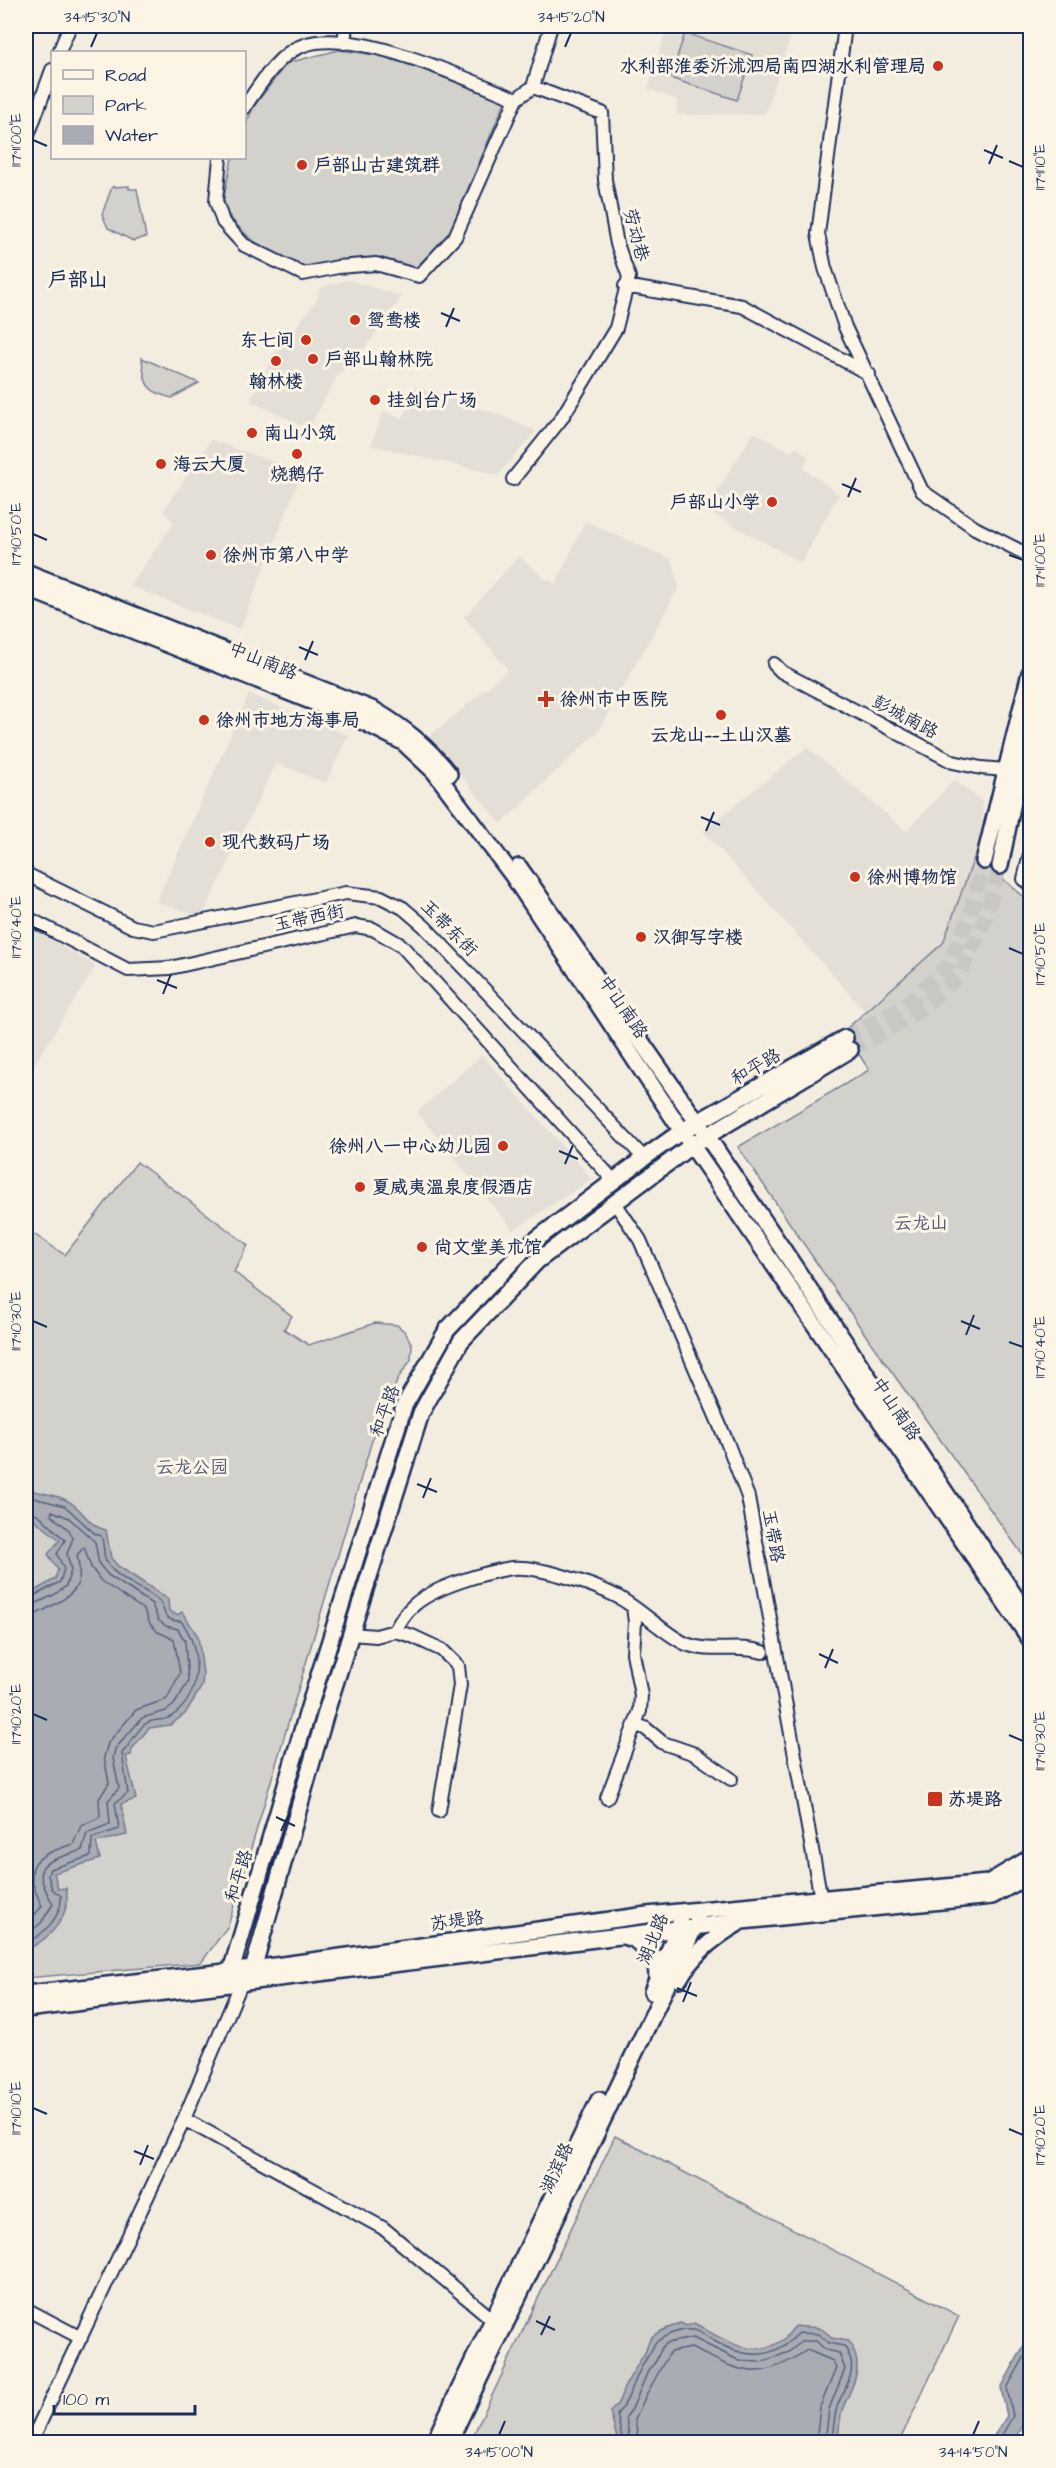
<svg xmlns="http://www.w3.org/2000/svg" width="1056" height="2468" font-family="'Architects Daughter','LXGW WenKai TC',sans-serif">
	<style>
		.built { fill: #e3dfd6 }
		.green { fill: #d3d1cc; stroke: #778095; stroke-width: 1.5 }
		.water { fill: #a9acb3; stroke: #707a91; stroke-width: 1.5 }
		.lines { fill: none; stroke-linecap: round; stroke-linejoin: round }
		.shore { stroke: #546180; stroke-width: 1.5 }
		.major-tunnel { stroke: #c8c7c6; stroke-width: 15; stroke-dasharray: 15 8; stroke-linecap: butt }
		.minor-casing { stroke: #1b2f5e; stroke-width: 16 }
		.major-casing { stroke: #1b2f5e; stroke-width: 20 }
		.minor { stroke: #fcf5e5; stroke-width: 12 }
		.major { stroke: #fcf5e5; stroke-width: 15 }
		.ticks { fill: none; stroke: #1b2f5e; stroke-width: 2 }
		.poi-dot { fill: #c8321e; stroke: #fcf5e5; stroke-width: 2 }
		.labels { text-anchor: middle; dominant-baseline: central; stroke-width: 6; stroke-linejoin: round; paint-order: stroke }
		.poi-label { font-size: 18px; font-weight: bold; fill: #1b2f5e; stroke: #fcf5e5; text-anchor: start }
		.street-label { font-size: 18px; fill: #1b2f5e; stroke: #fcf5e5 }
		.park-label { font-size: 18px; fill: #49587a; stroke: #fcf5e5 }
		.neighbourhood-label { font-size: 20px; font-weight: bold; fill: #1b2f5e; stroke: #fcf5e5 }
		.neatline { fill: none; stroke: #1b2f5e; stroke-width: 2 }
		.ticks-label { font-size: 15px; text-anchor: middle; fill: #1b2f5e }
	</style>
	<rect width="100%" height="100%" fill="#f3ede0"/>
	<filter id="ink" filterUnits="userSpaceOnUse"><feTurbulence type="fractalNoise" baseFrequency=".0167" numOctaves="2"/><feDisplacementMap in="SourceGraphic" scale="12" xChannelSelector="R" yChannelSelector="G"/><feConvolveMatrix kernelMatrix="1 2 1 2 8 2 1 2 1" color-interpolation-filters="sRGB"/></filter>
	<g filter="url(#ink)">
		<path class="built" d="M667,26H794L765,114L677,115V100L648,89Z
			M348,280L402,296L364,349L337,376L309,429L250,401L276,352L316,301L320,288Z
			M415,387L492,412L536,431L498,475L371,445L383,412L403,418Z
			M754,432L791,452L796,447L809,457L803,468L839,494L801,563L705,510Z
			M211,440L302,472L240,629L130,586L174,523L163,511Z
			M585,521L672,560L679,587L599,731L501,824L429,737L508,670L464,617L519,556L544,578L556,584Z
			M249,694L348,735L326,783L276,763L202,917L156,902Z
			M807,747L906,831L954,780L982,801L983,831L943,943L867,1013L703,831Z
			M26,926L96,966L26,1078Z
			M482,1055L592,1179L513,1230L417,1112Z"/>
		<path class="green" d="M685,33L752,55L737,100L670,78Z
			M339,50L391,57L506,99L448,236L411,272C369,256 350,255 307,269C267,251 248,244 222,206L232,158H244L245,126L254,106L287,63Z
			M129,186V189H137L146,237L133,241L108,228L102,214L112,187Z
			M142,358L199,383L172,398C146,392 144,384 142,358Z
			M975,855L1030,902V1565L871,1343L738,1147L869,1070L844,1031L943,943Z
			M137,1162L248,1245L234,1272L292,1316L284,1329L309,1345L375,1323L397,1325L405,1332L412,1345L411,1360L399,1377L376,1427L228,1926L201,1963L26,1978V1229L65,1255Z
			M615,2136L959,2316L899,2442H470Z"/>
		<path class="water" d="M26,1489C39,1493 56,1494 68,1501C83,1509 89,1527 106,1530L111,1558L118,1566L168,1599L169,1611L177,1615L182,1612L198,1636L203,1673L202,1686L185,1714L170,1725L149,1728L132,1749L131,1755L126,1756L136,1799L121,1804L127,1835L96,1842L100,1859L54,1873L58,1889L66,1888C72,1916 50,1939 26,1950V1596L55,1579L58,1570L48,1554L60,1540L26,1513Z
			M680,2323L687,2326L694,2323C722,2339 752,2361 783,2340C789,2335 791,2329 796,2326C813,2329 820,2323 831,2338L848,2341C865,2364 855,2382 844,2405C839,2416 839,2431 838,2442H618L610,2412C621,2403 620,2395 626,2384C632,2374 637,2365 643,2356C647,2351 647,2343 651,2338C658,2330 671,2328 680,2323Z
			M1030,2334V2410L1015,2442H990L1007,2416L1001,2388Z"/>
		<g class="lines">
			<path class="shore" d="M26,1496L65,1506L94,1533L101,1536C105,1544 102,1555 107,1563C118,1580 142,1587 157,1599C168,1607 158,1621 181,1621C203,1649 202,1696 172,1716C164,1722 153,1718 145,1724C135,1732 131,1745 122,1753L128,1793L115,1803L119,1829L92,1838L91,1856L50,1869L48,1875L52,1889L61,1896C63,1916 42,1936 26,1943
				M26,1509L39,1515L65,1540L57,1554L64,1569L60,1582L26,1600
				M26,1608L54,1595L66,1586L71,1570L67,1554L73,1538L69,1530L51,1515L52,1511L69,1518L95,1542L99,1564L108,1575L152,1604L158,1620L166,1626L178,1629L185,1641L188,1682L174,1705L166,1711L142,1718L115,1749L113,1758L119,1788L108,1801L110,1824L87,1833L82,1850C42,1864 29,1861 53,1904L41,1923L26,1935
				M26,1617C35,1616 40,1612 48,1608C74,1594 85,1587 77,1555L84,1547L91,1567L101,1581L144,1610L150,1624L158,1632L174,1639L180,1673L167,1699L136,1710L108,1743L104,1757L109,1783L99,1799L100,1817L81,1826L73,1844C33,1857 21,1864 42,1906L26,1925
				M623,2442L617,2414C629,2402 633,2383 641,2368C645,2359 651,2353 655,2343C665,2335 681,2328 694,2330C700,2331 709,2338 714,2341C748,2360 772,2360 799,2333L818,2334L828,2343L844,2346C860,2368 847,2383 838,2404C834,2415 833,2431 832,2442
				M630,2442L626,2417L632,2409L648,2371L656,2361L662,2347L667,2343L693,2338L740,2361L761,2362L789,2352L802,2341H816L826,2350L839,2353L845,2369L829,2409L825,2442
				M639,2442L635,2420L646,2395L670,2352L691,2348C741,2371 756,2385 807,2350L833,2361L836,2368L820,2407L816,2442
				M998,2442L1013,2416L1007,2388L1030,2347"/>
			<path class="major-tunnel" d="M845,1038L903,1007L947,967L970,916L984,861
				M850,1050L913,1015L960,975L984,923L1000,866"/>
			<g class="minor-casing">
				<path id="minor" d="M845,26L818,234L825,268L845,327L922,491L975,528L1030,556
					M344,43L346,26
					M59,52L70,26
					M244,108C259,86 278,53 304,45C356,27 466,79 516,99
					M26,141L52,70
					M220,158L216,201L223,222L244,245L303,274L338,267L376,264L419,276L455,237L516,99L533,87L551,26
					M625,286L742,306L869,374
					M513,479L561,419L616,328L629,277L617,244L605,180L602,113L533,87
					M774,664L782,672L953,762L981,768L1030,772
					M1030,854L1024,879L1030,884
					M26,874L133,927L154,931L346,893L381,897L403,908L424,926L644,1158
					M26,917L128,970L170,968L356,926L373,929L401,945L614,1181
					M615,1203L640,1240L727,1442L748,1497L821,1899
					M395,1631C400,1621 406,1612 414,1605C434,1587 486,1572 512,1568C538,1565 595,1585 618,1597C640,1609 666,1635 686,1644C712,1654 737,1644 763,1652
					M351,1634L376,1636L395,1631L412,1636L442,1650L458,1666L460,1685L439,1811
					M636,1725L645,1728L663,1743L695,1754L731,1779
					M607,1798L640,1711L641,1695L633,1653L635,1622L633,1607
					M184,2119L383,2228L492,2319
					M26,2309L81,2338
					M31,2442L184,2119L241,1984"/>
			</g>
			<g class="major-casing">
				<path id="major" d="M26,572L374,710C404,728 427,746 449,774
					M26,588L366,723L403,742L434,771L513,876L682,1131L1030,1639
					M984,861L1030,673
					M1000,866L1030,718
					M519,867L707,1136L1030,1619
					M845,1038L682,1131L644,1158L525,1248L447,1330L404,1406L310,1704L231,1971L241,1984L253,1969L327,1709L421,1413L461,1341L537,1261L692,1145L850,1050
					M623,1936L634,1939L656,1958L657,1978
					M679,1979C692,1955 713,1938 737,1924
					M652,1992L680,1923
					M26,1994L253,1969L647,1915L988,1883L1030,1858
					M26,2009L742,1921L992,1896L1030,1875
					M434,2442L599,2100
					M449,2442L698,1920"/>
			</g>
			<use href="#minor" class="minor"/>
			<use href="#major" class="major"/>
		</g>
	</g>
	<path class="ticks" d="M91,47L97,33M565,47L571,33M33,140L47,146M984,150L1003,158M1009,161L1023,167M989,164L997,145M441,313L460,321M446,327L454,308M842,484L861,492M848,497L856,478M33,534L47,540M1009,555L1023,560M299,647L318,655M305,660L313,641M701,817L720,825M706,831L714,812M33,927L47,933M1009,948L1023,954M157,980L177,988M163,994L171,974M559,1151L578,1159M565,1164L573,1145M33,1321L47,1327M961,1321L980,1329M966,1335L974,1315M1009,1342L1023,1347M417,1484L437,1492M423,1498L431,1478M819,1654L838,1663M825,1668L833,1649M33,1714L47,1720M1009,1735L1023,1741M276,1817L295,1826M281,1831L290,1812M677,1988L697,1996M683,2002L691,1982M33,2108L47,2114M1009,2129L1023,2135M134,2151L154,2159M140,2165L148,2145M536,2321L555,2330M541,2335L550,2316M499,2435L505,2421M973,2435L979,2421"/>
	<g class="poi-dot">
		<circle cx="938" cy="66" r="6"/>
		<circle cx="302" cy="165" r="6"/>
		<circle cx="355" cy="320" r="6"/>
		<circle cx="306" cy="340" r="6"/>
		<circle cx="313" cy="359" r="6"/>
		<circle cx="276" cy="361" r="6"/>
		<circle cx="375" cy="400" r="6"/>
		<circle cx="252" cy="433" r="6"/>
		<circle cx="297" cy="454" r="6"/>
		<circle cx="161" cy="464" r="6"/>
		<circle cx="772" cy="502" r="6"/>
		<circle cx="211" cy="555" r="6"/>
		<path d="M543 690h6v6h6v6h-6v6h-6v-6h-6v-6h6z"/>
		<circle cx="721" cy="715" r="6"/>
		<circle cx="204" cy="720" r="6"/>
		<circle cx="210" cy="842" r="6"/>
		<circle cx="855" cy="877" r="6"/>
		<circle cx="641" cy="937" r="6"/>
		<circle cx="503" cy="1146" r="6"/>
		<circle cx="360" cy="1187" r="6"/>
		<circle cx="422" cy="1247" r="6"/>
		<rect x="927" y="1791" width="16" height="16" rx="3"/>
	</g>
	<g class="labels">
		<g class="poi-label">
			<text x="926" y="66" text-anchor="end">水利部淮委沂沭泗局南四湖水利管理局</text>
			<text x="314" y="165">户部山古建筑群</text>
			<text x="367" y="320">鸳鸯楼</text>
			<text x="294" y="340" text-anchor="end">东七间</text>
			<text x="325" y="359">户部山翰林院</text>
			<text x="276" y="381" text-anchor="middle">翰林楼</text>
			<text x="387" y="400">挂剑台广场</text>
			<text x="264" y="433">南山小筑</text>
			<text x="173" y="464">海云大厦</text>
			<text x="297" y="474" text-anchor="middle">烧鹅仔</text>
			<text x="760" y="502" text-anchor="end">户部山小学</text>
			<text x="223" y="555">徐州市第八中学</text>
			<text x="560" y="699">徐州市中医院</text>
			<text x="216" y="720">徐州市地方海事局</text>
			<text x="721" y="735" text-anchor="middle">云龙山——土山汉墓</text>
			<text x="222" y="842">现代数码广场</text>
			<text x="867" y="877">徐州博物馆</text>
			<text x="653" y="937">汉御写字楼</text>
			<text x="491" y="1146" text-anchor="end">徐州八一中心幼儿园</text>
			<text x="372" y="1187">夏威夷温泉度假酒店</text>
			<text x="434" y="1247">尚文堂美术馆</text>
			<text x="948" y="1799">苏堤路</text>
		</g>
		<g class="street-label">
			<text transform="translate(636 235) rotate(75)">劳动巷</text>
			<text transform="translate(263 661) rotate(22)">中山南路</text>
			<text transform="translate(905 717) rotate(28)">彭城南路</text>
			<text transform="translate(309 918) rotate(-12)">玉带西街</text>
			<text transform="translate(449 928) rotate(45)">玉带东街</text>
			<text transform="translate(623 1007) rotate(56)">中山南路</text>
			<text transform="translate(756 1067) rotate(-30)">和平路</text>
			<text transform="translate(896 1409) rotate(56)">中山南路</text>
			<text transform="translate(385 1411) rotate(-69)">和平路</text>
			<text transform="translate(773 1536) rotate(80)">玉带路</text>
			<text transform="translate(239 1876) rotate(-73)">和平路</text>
			<text transform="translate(457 1921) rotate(-8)">苏堤路</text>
			<text transform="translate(653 1939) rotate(-68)">湖北路</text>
			<text transform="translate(557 2168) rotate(-65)">湖滨路</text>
		</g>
		<g class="park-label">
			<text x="921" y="1223">云龙山</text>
			<text x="192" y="1467">云龙公园</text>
		</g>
		<g class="neighbourhood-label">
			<text x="78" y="280">户部山</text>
		</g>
	</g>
	<rect width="1056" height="2468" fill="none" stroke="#fcf5e5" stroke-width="66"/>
	<rect x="51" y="51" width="195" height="108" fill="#fcf5e5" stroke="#a2a6af" stroke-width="1.5"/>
	<rect x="63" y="70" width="30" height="9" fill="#fcf5e5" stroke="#a2a6af" stroke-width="1.5"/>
	<text x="105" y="81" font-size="18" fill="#1b2f5e">Road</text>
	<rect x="63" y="96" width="30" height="18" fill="#d3d1cc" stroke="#a2a6af" stroke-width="1.5"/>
	<text x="105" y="111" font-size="18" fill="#1b2f5e">Park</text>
	<rect x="63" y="126" width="30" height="18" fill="#a9acb3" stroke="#a2a6af" stroke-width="1.5"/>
	<text x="105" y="141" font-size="18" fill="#1b2f5e">Water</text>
	<path d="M54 2405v9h141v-9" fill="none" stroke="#1b2f5e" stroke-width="3"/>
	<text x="63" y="2405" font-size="18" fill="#1b2f5e" stroke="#fcf5e5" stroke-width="4.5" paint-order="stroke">100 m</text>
	<rect x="33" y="33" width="990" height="2402" class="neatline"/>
	<g class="ticks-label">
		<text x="97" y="22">34°15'30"N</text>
		<text x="571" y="22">34°15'20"N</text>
		<text transform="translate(16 140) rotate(-90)" y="5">117°11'00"E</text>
		<text transform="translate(1040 167) rotate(-90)" y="5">117°11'10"E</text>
		<text transform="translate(16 534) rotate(-90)" y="5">117°10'50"E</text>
		<text transform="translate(1040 560) rotate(-90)" y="5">117°11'00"E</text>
		<text transform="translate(16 927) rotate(-90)" y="5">117°10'40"E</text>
		<text transform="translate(1040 954) rotate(-90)" y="5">117°10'50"E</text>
		<text transform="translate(16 1321) rotate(-90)" y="5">117°10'30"E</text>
		<text transform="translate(1040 1347) rotate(-90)" y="5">117°10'40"E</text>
		<text transform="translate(16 1714) rotate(-90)" y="5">117°10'20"E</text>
		<text transform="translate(1040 1741) rotate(-90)" y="5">117°10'30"E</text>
		<text transform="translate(16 2108) rotate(-90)" y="5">117°10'10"E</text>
		<text transform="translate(1040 2135) rotate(-90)" y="5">117°10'20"E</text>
		<text x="499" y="2457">34°15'00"N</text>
		<text x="973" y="2457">34°14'50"N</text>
	</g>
</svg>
